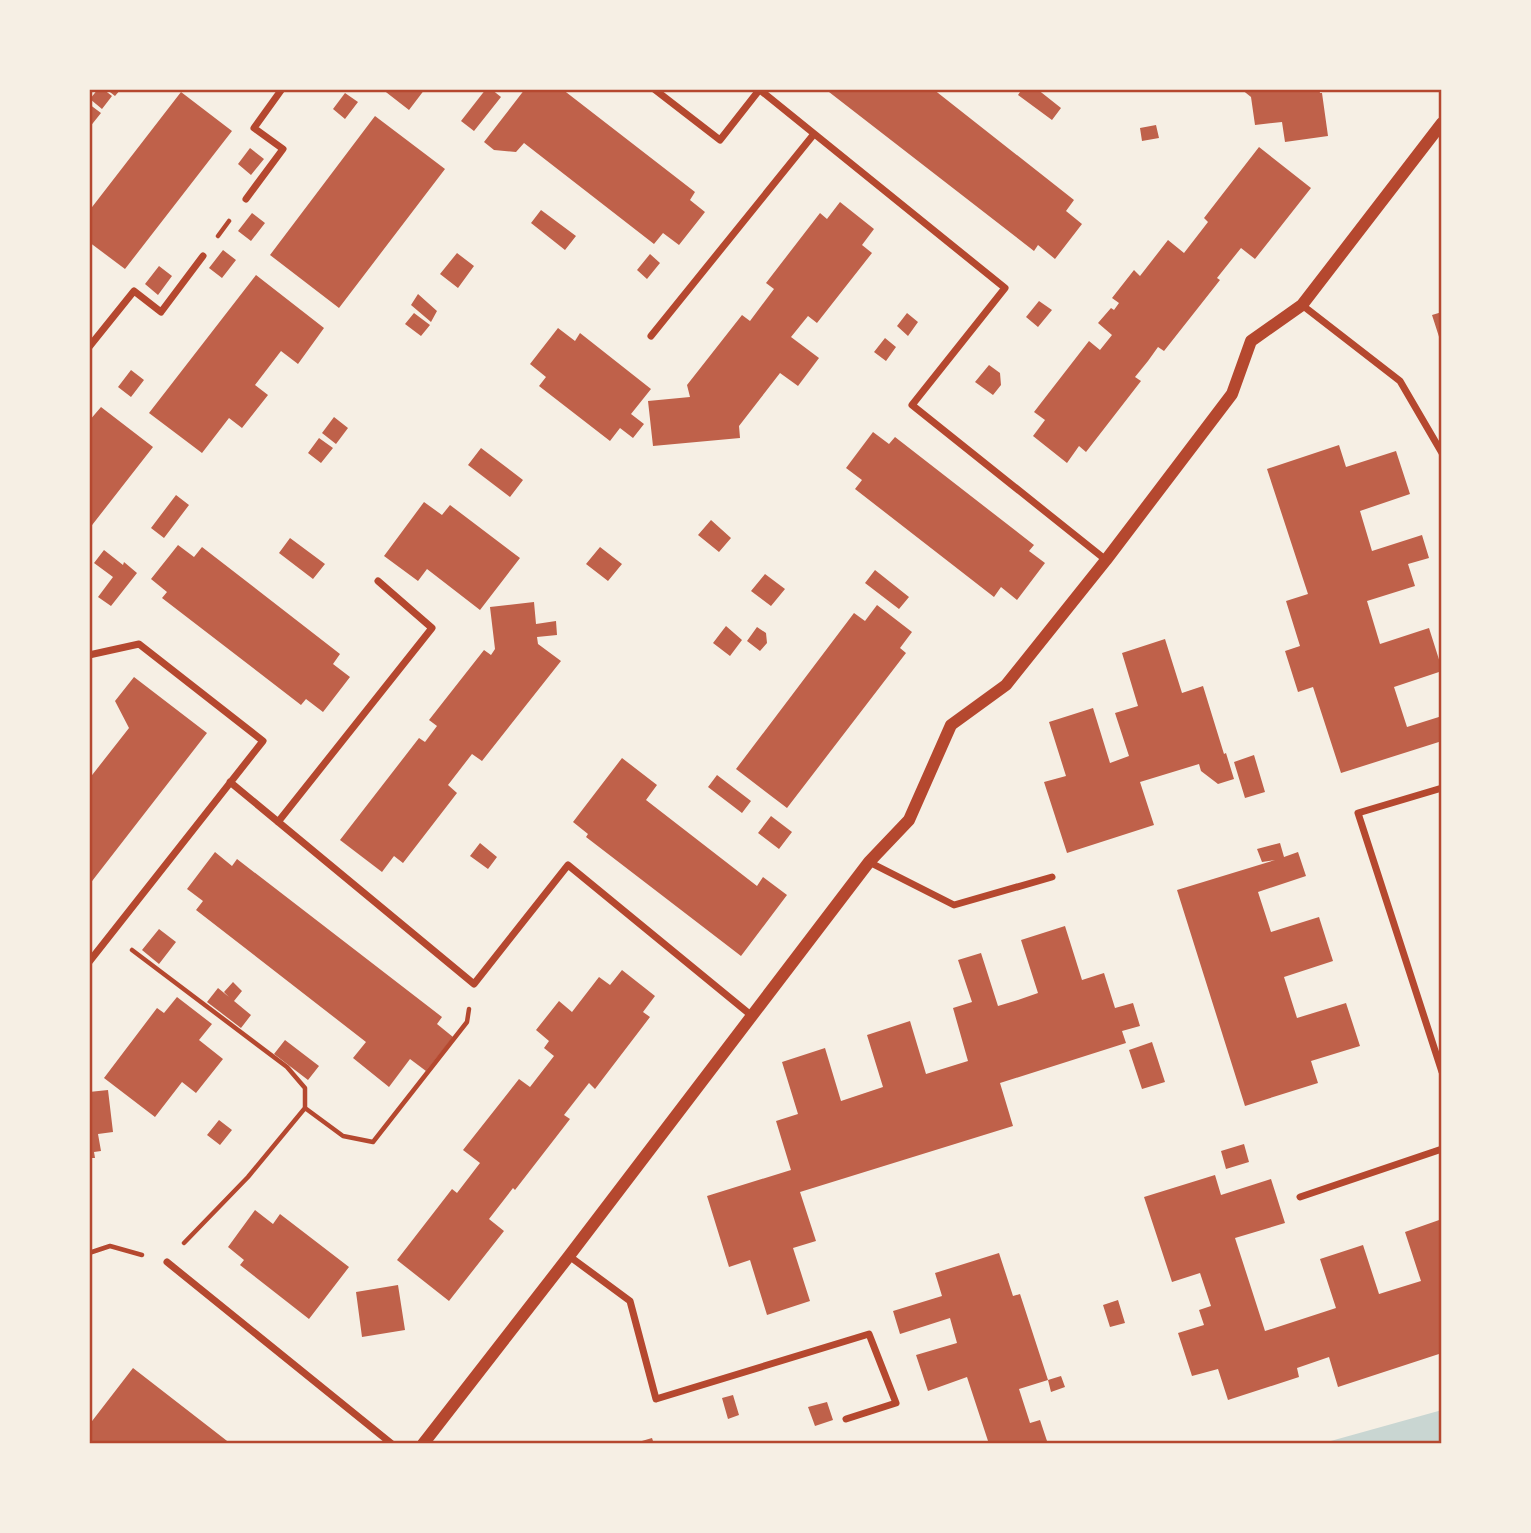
<svg xmlns="http://www.w3.org/2000/svg" width="1531" height="1533" font-family="Signika,sans-serif">
	<style>
		.water { fill: #c9d6d2 }
		.building { fill: #bf614a }
		.lines { fill: none; stroke-linecap: round; stroke-linejoin: round }
		.path { stroke: #b5482f; stroke-width: 4.5 }
		.minor { stroke: #b5482f; stroke-width: 7 }
		.tertiary { stroke: #b5482f; stroke-width: 12 }
		.neatline { fill: none; stroke: #b5482f; stroke-width: 2.5 }
	</style>
	<rect width="100%" height="100%" fill="#f6efe4"/>
	<path class="water" d="M1442,1410V1444H1320Z"/>
	<path class="building" d="M98,89H103L112,96L102,109L90,99Z
		M106,89H121L115,96Z
		M382,89H425L409,110Z
		M486,89H491L501,97L474,131L461,121Z
		M525,89H562L695,192L690,200L705,212L679,245L663,233L654,244L524,143L516,152L494,150L484,142Z
		M831,89H933L1074,200L1066,211L1082,224L1055,259L1038,245L1034,251L829,92Z
		M1022,89H1037L1061,108L1052,120L1018,95Z
		M1241,89H1319L1320,93H1322L1328,136L1285,142L1282,122L1255,125L1251,97Z
		M181,92L232,131L125,269L89,242V211Z
		M345,93L358,102L345,119L333,109Z
		M89,104L101,113L89,128Z
		M375,116L445,169L339,308L270,255Z
		M1156,125L1159,138L1142,141L1140,128Z
		M1259,147L1311,188L1255,259L1241,248L1217,278L1220,280L1164,351L1158,347L1148,361L1135,377L1141,381L1086,452L1079,446L1067,463L1033,436L1045,420L1034,412L1089,341L1100,350L1112,335L1098,323L1111,308L1114,310L1119,303L1112,298L1134,270L1140,276L1168,240L1184,253L1208,222L1204,218Z
		M250,148L264,159L251,175L238,164Z
		M840,202L874,229L862,245L872,253L817,323L808,316L791,337L819,358L798,386L780,373L739,426L740,438L653,446L648,401L690,397L687,385L742,315L750,321L774,289L766,283L820,213L827,219Z
		M541,210L576,236L565,250L531,223Z
		M252,213L265,223L251,241L238,231Z
		M223,250L236,260L222,278L209,268Z
		M457,253L474,266L458,288L440,274Z
		M650,254L660,263L647,279L637,270Z
		M159,266L172,276L158,295L145,284Z
		M256,275L324,328L298,364L281,351L255,385L268,395L242,428L229,418L202,453L149,413Z
		M418,294L437,311L431,322L411,305Z
		M1039,301L1052,310L1038,327L1026,317Z
		M1442,312V343H1441L1432,315Z
		M414,313L430,325L421,336L405,324Z
		M907,313L918,322L908,336L897,326Z
		M558,328L575,341L580,333L651,389L631,414L644,424L633,438L620,428L610,441L539,386L546,377L530,364Z
		M885,338L896,347L886,361L874,352Z
		M989,365L1000,373L1001,385L993,395L975,382Z
		M131,370L144,380L131,397L118,387Z
		M101,407L153,447L89,529V421Z
		M334,417L348,428L336,444L322,433Z
		M873,432L889,444L895,437L1034,545L1029,551L1045,563L1017,600L1001,587L994,597L855,489L862,480L846,468Z
		M319,438L333,448L321,463L308,453Z
		M1339,445L1346,467L1396,451L1410,494L1360,511L1372,551L1422,535L1429,558L1408,564L1415,586L1367,601L1380,644L1429,628L1442,669V671L1394,687L1407,727L1442,716V741L1341,773L1313,687L1298,692L1285,651L1300,646L1286,601L1308,594L1267,469Z
		M481,448L523,480L510,497L468,465Z
		M176,495L189,505L164,538L151,528Z
		M424,502L442,515L450,505L520,558L480,610L427,569L418,581L384,556Z
		M711,520L731,538L719,552L698,535Z
		M290,538L325,564L313,579L279,553Z
		M178,545L194,557L202,547L340,654L333,664L350,677L323,712L306,699L301,705L162,598L167,592L151,579Z
		M600,547L622,564L608,581L586,564Z
		M104,550L123,565L124,562L137,573L111,606L98,597L113,577L94,563Z
		M875,570L909,597L899,609L865,583Z
		M765,574L785,589L771,606L751,591Z
		M534,602L536,624L556,621L557,635L537,637L538,644L561,661L482,761L472,754L448,785L457,793L403,863L394,856L382,872L340,840L419,738L425,742L437,726L429,720L484,650L491,655L495,649L490,607Z
		M877,605L912,632L900,648L906,653L787,808L736,769L854,613L865,621Z
		M726,626L742,640L730,656L713,643Z
		M757,627L766,633L767,643L760,651L747,641Z
		M1165,639L1182,693L1203,686L1224,754L1226,753L1234,779L1218,784L1201,771L1199,764L1140,782L1154,825L1067,853L1044,782L1066,776L1049,722L1093,708L1110,763L1129,756L1115,713L1138,706L1122,653Z
		M134,677L207,733L89,885V779L129,728L115,701Z
		M1254,755L1265,792L1245,798L1234,762Z
		M622,758L657,785L646,800L757,886L763,877L787,895L741,956L586,837L588,834L573,822Z
		M717,775L751,801L742,813L708,787Z
		M771,816L792,832L779,849L758,833Z
		M480,843L497,857L488,869L470,856Z
		M1280,843L1284,857L1298,852L1306,876L1258,892L1271,932L1319,917L1333,961L1284,977L1297,1018L1346,1003L1360,1046L1311,1061L1318,1083L1245,1106L1177,890L1275,860L1262,862L1257,849Z
		M215,852L232,866L237,859L442,1017L437,1024L453,1037L426,1071L410,1059L389,1087L353,1058L366,1042L196,910L203,901L187,889Z
		M1065,926L1082,980L1104,973L1115,1008L1133,1003L1140,1026L1122,1031L1126,1043L1000,1083L1013,1126L800,1192L816,1241L793,1248L810,1301L767,1315L750,1260L729,1267L707,1196L791,1170L776,1121L798,1114L782,1062L825,1048L841,1101L883,1087L867,1035L910,1021L926,1074L968,1061L953,1008L972,1002L958,960L981,953L998,1006L1018,1000L1038,993L1021,940Z
		M159,929L176,942L159,964L142,950Z
		M622,970L655,996L643,1012L650,1017L595,1089L589,1083L564,1115L570,1119L515,1190L513,1188L489,1219L504,1231L449,1301L397,1260L452,1189L457,1193L480,1163L463,1150L519,1079L530,1087L554,1056L544,1048L549,1041L536,1030L559,1001L572,1012L599,977L610,985Z
		M233,982L242,991L234,1001L251,1015L241,1028L207,1002L218,988L229,997L224,992Z
		M177,997L212,1024L199,1040L223,1059L196,1093L182,1082L155,1117L104,1078L157,1008L164,1013Z
		M285,1040L319,1066L308,1080L274,1054Z
		M1152,1042L1165,1082L1142,1089L1129,1050Z
		M108,1090L113,1132L98,1134L101,1151L94,1152L95,1158H89V1092Z
		M219,1120L232,1130L220,1145L207,1135Z
		M1244,1144L1249,1162L1226,1169L1221,1151Z
		M1215,1175L1221,1195L1271,1179L1285,1223L1235,1238L1265,1331L1336,1308L1320,1259L1363,1245L1379,1294L1421,1281L1405,1232L1442,1219V1353L1338,1387L1329,1357L1297,1368L1299,1377L1228,1400L1218,1369L1192,1376L1178,1333L1204,1325L1199,1310L1211,1306L1200,1273L1172,1282L1144,1197Z
		M255,1210L273,1224L280,1214L349,1267L309,1319L240,1265L244,1260L228,1247Z
		M999,1253L1013,1296L1020,1294L1048,1380L1061,1376L1065,1387L1051,1392L1048,1380L1019,1389L1030,1423L1040,1420L1048,1444H989L967,1377L928,1391L916,1355L957,1343L950,1318L900,1334L893,1311L942,1296L935,1273Z
		M398,1285L405,1330L362,1337L356,1292Z
		M1118,1300L1125,1323L1110,1327L1103,1305Z
		M133,1368L231,1444H89V1425Z
		M733,1395L739,1415L728,1419L722,1398Z
		M827,1402L833,1420L815,1426L808,1407Z
		M652,1438L654,1444H635V1443Z"/>
	<g class="lines">
		<path class="path" d="M218,236L229,221
			M132,950L287,1067L305,1088V1108
			M184,1243L248,1177L305,1108L343,1136L373,1142L467,1022L469,1009
			M89,1253L110,1246L142,1255"/>
		<path class="minor" d="M654,89L720,140L760,89
			M760,90L1005,288L912,405L1106,560
			M246,199L283,149L254,128L282,89
			M1302,305L1400,381L1442,453
			M651,336L814,134
			M89,347L134,291L161,312L203,256
			M89,655L139,644L263,741L89,962
			M230,782L474,984L568,865L752,1016
			M1442,788L1358,813L1442,1072
			M278,822L432,628L378,581
			M869,862L954,905L1052,877
			M1300,1197L1442,1149
			M569,1256L630,1301L656,1399L869,1334L896,1403L846,1419
			M167,1262L392,1444"/>
		<path class="tertiary" d="M423,1444L569,1256L869,862L909,820L951,725L1006,685L1106,560L1232,394L1251,341L1302,305L1442,123"/>
	</g>
	<rect width="1531" height="1533" fill="none" stroke="#f6efe4" stroke-width="182"/>
	<rect x="91" y="91" width="1349" height="1351" class="neatline"/>
</svg>
